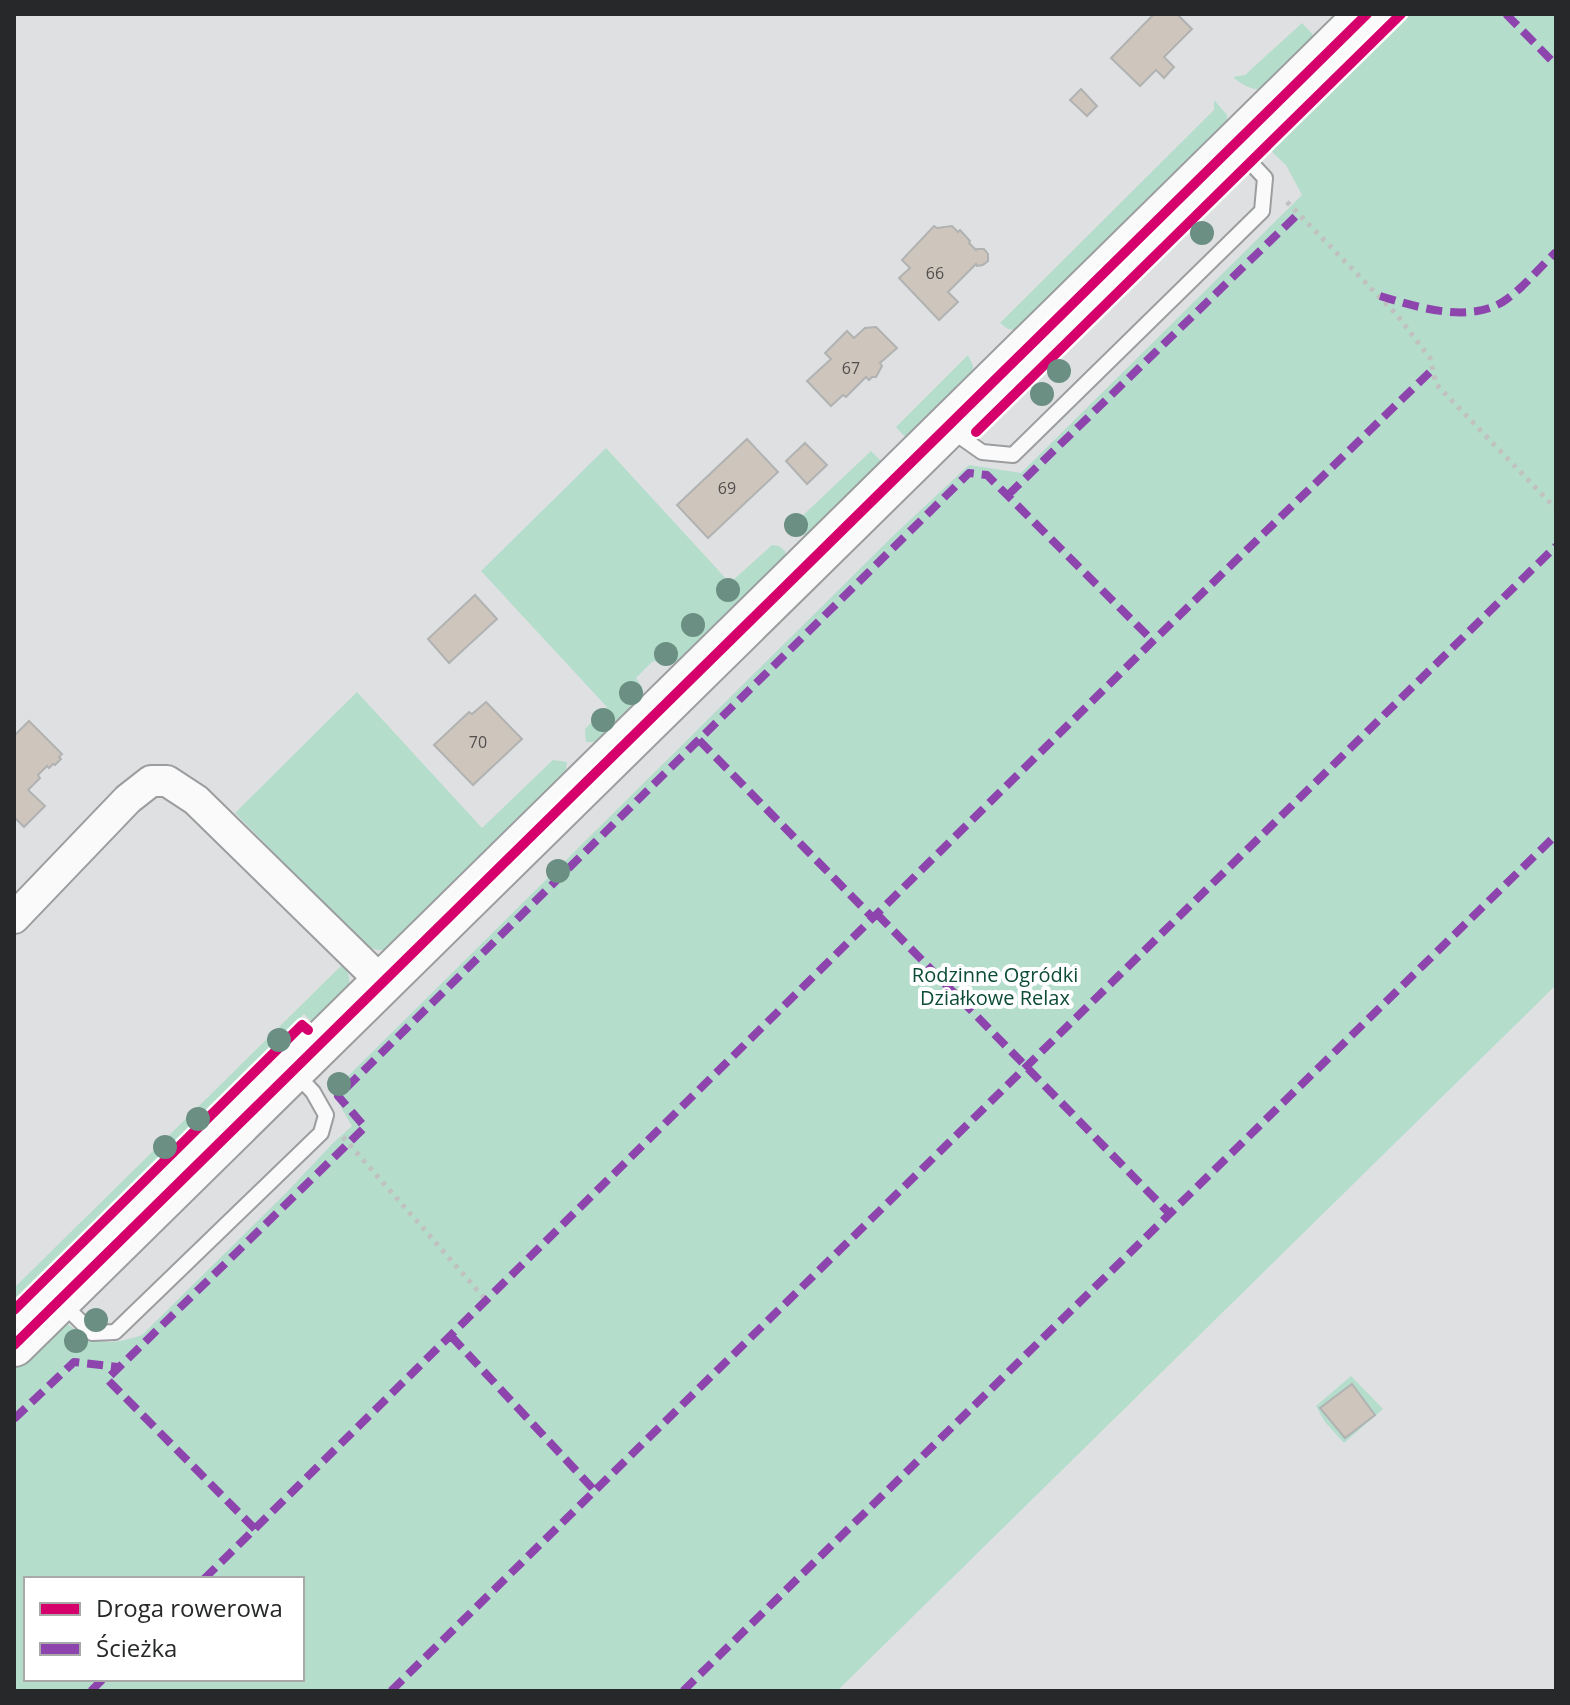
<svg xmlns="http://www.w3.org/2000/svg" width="1570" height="1705" font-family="'Open Sans',sans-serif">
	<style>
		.green { fill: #b4ddcc; fill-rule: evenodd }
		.building { fill: #cec5bc; stroke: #b1b2b2; stroke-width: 2 }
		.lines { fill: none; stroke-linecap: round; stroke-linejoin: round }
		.lane-casing { stroke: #9b9d9e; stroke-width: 18 }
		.street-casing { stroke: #9b9d9e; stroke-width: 34 }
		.secondary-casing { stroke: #9b9d9e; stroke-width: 46 }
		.path { stroke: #c0c1c1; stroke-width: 5; stroke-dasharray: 4 6; stroke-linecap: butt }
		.lane { stroke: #fafafb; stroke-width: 14 }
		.street { stroke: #fafafb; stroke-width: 30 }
		.secondary { stroke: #fafafb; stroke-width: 42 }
		.quiet { stroke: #8e44ad; stroke-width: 8; stroke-dasharray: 16 8; stroke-linecap: butt }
		.cycleway-casing { stroke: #fff; stroke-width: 15 }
		.cycleway { stroke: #d6006c; stroke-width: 10 }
		.tree { fill: #6b8f83 }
		.labels { text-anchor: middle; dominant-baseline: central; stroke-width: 8; stroke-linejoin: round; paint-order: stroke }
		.number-label { font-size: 16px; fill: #514f4e }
		.park-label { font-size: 20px; fill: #0d4c36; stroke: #fff }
	</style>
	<rect width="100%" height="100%" fill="#dee0e2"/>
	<path class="green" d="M1408,14H1556V985L837,1691H14V1367L62,1320C93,1343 104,1348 142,1335L285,1194L333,1143L352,1126L332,1092L894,535L969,465L1021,473L1302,195L1286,165L1271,151ZM26,1579H302V1679H26Z
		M1302,23L1318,40L1268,90C1252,90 1245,87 1233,77L1245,75Z
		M1214,100L1227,115V129L1018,330L1008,329L1000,323L1214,110Z
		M968,355L973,366L970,383L915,438L904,436L896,427Z
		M606,448L730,583L772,545L779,546L785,551L787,564L686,663L666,664L653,661L636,678C643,688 645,693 643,705L598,742H586L585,729L607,707L481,571Z
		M871,451L880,460L883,469L815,536L803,535L789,521L796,522Z
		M357,692L482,828L553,760L567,762L565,777L397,947C384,951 376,952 364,944L235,813Z
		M343,964C362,992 334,1007 315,1025L304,1014L14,1300V1288Z
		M1351,1376L1383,1409L1344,1443L1325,1422L1316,1406Z"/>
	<path class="building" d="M1154,14H1177L1192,29L1164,57L1174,67L1164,78L1156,70L1140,86L1111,58Z
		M1081,89L1097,106L1087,116L1070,100Z
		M934,226L937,228L952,226L958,232L960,230L970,241L969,243L976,250L977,249H984L988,254V261L983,265L977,266L976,264L948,292L958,302L939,320L899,278L910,268L902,260Z
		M876,327L897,348L880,363L882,366L876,377H872L869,380L866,377L846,397L843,395L831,406L807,381L831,359L825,353L847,331L854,338L865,328Z
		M747,439L778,472L708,538L677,505Z
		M805,443L827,465L807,484L786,461Z
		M475,595L497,619L449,663L428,639Z
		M486,702L522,739L473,785L434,745L469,712L472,714Z
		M29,721L62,754L59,757L61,759L55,765L53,764L49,768L47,766L38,775L40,778L28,790L45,806L24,827L14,817V736Z
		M1352,1384L1375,1415L1345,1438L1320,1408Z"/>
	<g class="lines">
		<g class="lane-casing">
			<path id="lane" d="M948,428L982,452L1013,455L1262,211L1265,178L1237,148
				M61,1302L92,1333L115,1332L321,1133L326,1115L313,1092L296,1074"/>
		</g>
		<g class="street-casing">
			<path id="street" d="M14,918L128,799L151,781H167L196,800L383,983"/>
		</g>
		<g class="secondary-casing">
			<path id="secondary" d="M14,1345L1367,14"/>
		</g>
		<path class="path" d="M1287,202L1397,315L1430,358L1436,384L1556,509
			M343,1137L486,1300"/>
		<use href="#lane" class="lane"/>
		<use href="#street" class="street"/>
		<use href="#secondary" class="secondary"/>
		<path class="quiet" d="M1506,14L1556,65
			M1380,296C1417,307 1472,325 1507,299C1525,286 1540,267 1556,252
			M1008,495L1299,213
			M699,740L873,918
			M877,914L1170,1214
			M451,1336L595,1491
			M14,1419L74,1362L118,1367
			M255,1529L107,1379L365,1127L338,1096L969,473L987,475L1153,641
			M204,1579L1153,641L1432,370
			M91,1691L103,1679
			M391,1691L1556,546
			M683,1691L1556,835"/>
		<g class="cycleway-casing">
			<path id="cycleway" d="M976,432L1401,14
				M14,1310L302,1025L308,1030
				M14,1345L1367,14"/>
		</g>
		<use href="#cycleway" class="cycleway"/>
	</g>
	<g class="tree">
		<circle cx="1202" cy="233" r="12"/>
		<circle cx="1059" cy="371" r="12"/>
		<circle cx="1042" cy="394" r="12"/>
		<circle cx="796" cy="525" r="12"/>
		<circle cx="728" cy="590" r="12"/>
		<circle cx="693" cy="625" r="12"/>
		<circle cx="666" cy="654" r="12"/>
		<circle cx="631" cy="693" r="12"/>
		<circle cx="603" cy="720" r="12"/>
		<circle cx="558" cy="871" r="12"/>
		<circle cx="279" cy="1040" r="12"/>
		<circle cx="339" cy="1084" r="12"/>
		<circle cx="198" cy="1119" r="12"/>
		<circle cx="165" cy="1147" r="12"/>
		<circle cx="96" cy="1320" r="12"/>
		<circle cx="76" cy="1341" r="12"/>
	</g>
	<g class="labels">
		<g class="number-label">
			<text x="935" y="273">66</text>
			<text x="851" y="368">67</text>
			<text x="727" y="488">69</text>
			<text x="478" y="742">70</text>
		</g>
		<g class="park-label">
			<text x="995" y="974">Rodzinne Ogródki<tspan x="995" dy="23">Działkowe Relax</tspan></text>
		</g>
	</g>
	<rect width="1570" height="1705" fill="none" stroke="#272829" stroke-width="32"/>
	<rect x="24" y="1577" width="280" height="104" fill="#ffffff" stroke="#a9a9a9" stroke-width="2"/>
	<rect x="40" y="1603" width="40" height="12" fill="#d6006c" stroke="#a9a9a9" stroke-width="2"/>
	<text x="96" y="1617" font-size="24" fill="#272829">Droga rowerowa</text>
	<rect x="40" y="1643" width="40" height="12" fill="#8e44ad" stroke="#a9a9a9" stroke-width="2"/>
	<text x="96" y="1657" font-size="24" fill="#272829">Ścieżka</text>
</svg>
